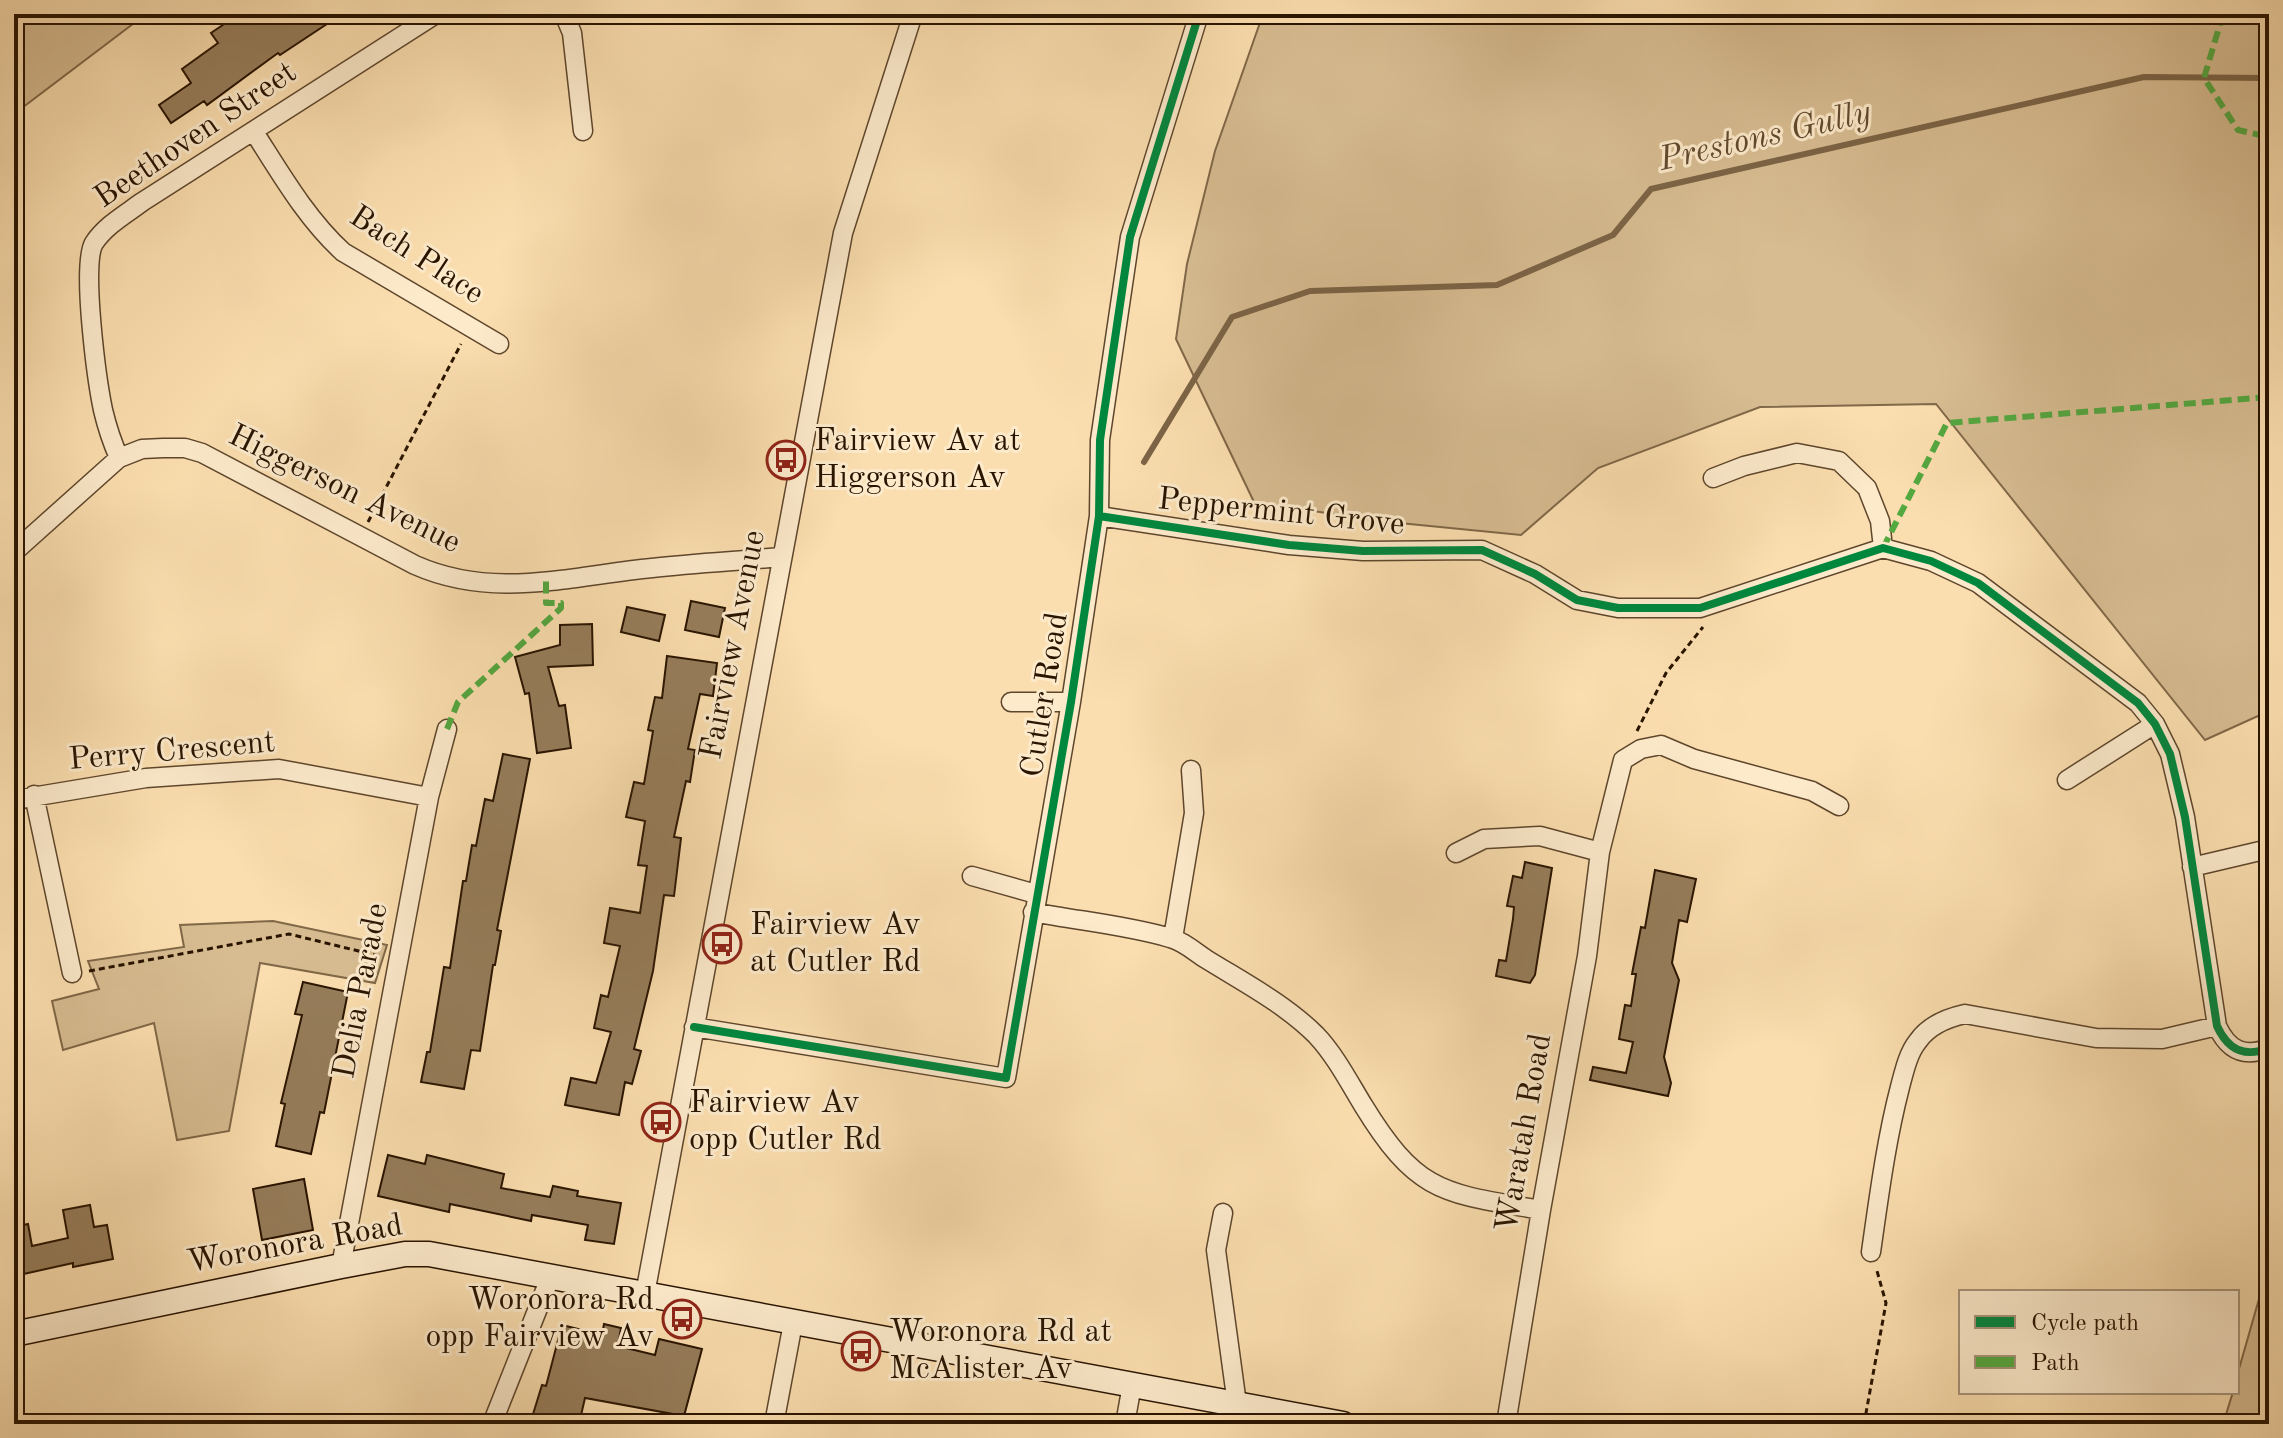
<svg xmlns="http://www.w3.org/2000/svg" width="2283" height="1438" font-family="'Old Standard TT',serif">
	<style>
		.green { fill: #d7bc91; stroke: #806848; stroke-width: 2 }
		.lines { fill: none; stroke-linecap: round; stroke-linejoin: round }
		.stream { stroke: #7c6446; stroke-width: 6 }
		.building { fill: #967d5b; stroke: #291400; stroke-width: 2 }
		.street-casing { stroke: #5e462c; stroke-width: 21 }
		.secondary-casing { stroke: #291400; stroke-width: 27 }
		.path { stroke: #291400; stroke-width: 3; stroke-dasharray: 6 4; stroke-linecap: butt }
		.street { stroke: #fceacb; stroke-width: 18 }
		.secondary { stroke: #fceacb; stroke-width: 24 }
		.quiet { stroke: #53a840; stroke-width: 6; stroke-dasharray: 12 6; stroke-linecap: butt }
		.cycleway-casing { stroke: #fceacb; stroke-width: 13 }
		.cycleway { stroke: #00873e; stroke-width: 8 }
		.labels { text-anchor: middle; dominant-baseline: central; stroke-width: 6; stroke-linejoin: round; paint-order: stroke }
		.street-label { font-size: 32px; fill: #291400; stroke: #fceacb }
		.poi-label { font-size: 32px; fill: #291400; stroke: #fceacb; text-anchor: start }
		.water-label { font-size: 34px; font-style: italic; fill: #61492e; stroke: #fceacb }
	</style>
	<rect width="100%" height="100%" fill="#fbdeaf"/>
	<filter id="stains"><feTurbulence type="fractalNoise" baseFrequency=".0025" numOctaves="4"/><feColorMatrix values="0 0 0 0 .2 0 0 0 0 .09 0 0 0 0 .02 0 0 0 .5 -.17"/></filter>
	<radialGradient id="worn" r=".72"><stop offset=".6" stop-color="#630" stop-opacity="0"/><stop offset="1" stop-color="#630" stop-opacity=".3"/></radialGradient>
	<path class="green" d="M14,14H146L14,114Z
		M1263,14H2269V711L2205,740L1936,404L1760,407L1598,468L1521,535L1379,521L1254,502L1176,339L1187,264L1215,151Z
		M273,921L387,945L375,983L260,963L229,1131L177,1140L154,1023L63,1050L52,1001L99,989L88,961L184,947L180,925Z
		M2269,1264V1424H2223L2233,1392H2237V1376Z"/>
	<g class="lines">
		<path class="stream" d="M1144,462L1232,317L1310,291L1497,285L1613,235L1651,189L2144,77L2269,78"/>
	</g>
	<path class="building" d="M239,14L248,23L262,14H342L280,55L278,53L207,105L204,101L171,123L159,105L191,83L182,69L218,43L211,33Z
		M691,601L725,608L719,637L685,630Z
		M627,607L665,615L659,641L621,632Z
		M592,624L593,665L548,667L559,706L565,705L571,748L537,753L529,693L525,694L515,657L560,645V625Z
		M667,656L717,663L713,696L700,694L688,749L695,750L690,782L686,781L674,837L681,838L674,896L664,895L653,971L634,1049L641,1051L632,1084L625,1082L619,1115L565,1105L571,1078L596,1083L611,1032L594,1028L601,995L608,997L620,946L604,943L610,908L640,913L647,866L638,865L645,821L626,817L634,782L644,784L653,731L648,730L655,697L662,698Z
		M503,754L530,759L497,930L501,931L495,965H493L480,1051L471,1050L464,1089L421,1082L427,1052H430L444,967L450,968L463,881H466L472,845L476,846L485,799L493,801Z
		M1525,862L1552,868L1535,975L1530,983L1496,976L1499,960L1506,961L1513,919L1514,907L1507,906L1513,876L1522,878Z
		M1655,870L1696,879L1687,922L1679,920L1672,963L1679,980L1664,1057L1671,1083L1668,1096L1590,1080L1593,1067L1626,1073L1633,1042L1619,1039L1625,1005L1631,1006L1636,974H1632L1641,927L1645,928Z
		M303,982L348,992L324,1113L320,1112L311,1154L276,1146L285,1104L281,1103L302,1015L295,1014Z
		M388,1155L425,1164L427,1155L504,1174L501,1188L550,1197L553,1186L578,1191L577,1196L621,1203L614,1244L585,1240L588,1225L532,1215L531,1221L450,1204L449,1212L378,1196Z
		M304,1179L313,1230L262,1240L253,1189Z
		M90,1205L94,1227L107,1225L113,1259L73,1267V1263L19,1275L14,1250V1227L28,1224L32,1246L68,1238L63,1210Z
		M604,1324L621,1328L618,1346L655,1355L659,1339L702,1349L684,1416L585,1398L579,1424H530L542,1385L546,1386L562,1325L602,1335Z"/>
	<g class="lines">
		<g class="street-casing">
			<path id="street" d="M564,14L572,33L583,131
				M254,132C281,174 306,218 343,252L499,344
				M119,458C112,442 107,427 103,410C97,381 81,264 94,243C106,225 126,214 142,202L436,14
				M1713,478L1744,466L1797,453L1839,461L1867,488L1880,521L1883,548
				M1099,516L1289,545L1363,551L1482,550L1535,574L1577,600L1618,608H1700L1883,548L1931,561L1978,583L2138,703L2155,724L2170,754L2185,817L2217,1026C2228,1050 2244,1058 2269,1048
				M14,552L119,458L142,449L163,448H185L202,453L415,565C494,600 570,576 652,568C695,563 738,561 781,557
				M1011,702H1071
				M2067,780L2155,724
				M34,795L72,973
				M14,800L146,778L279,769L429,797
				M1456,853L1484,839L1540,836L1600,852
				M2192,867L2260,851
				M972,876L1036,894
				M1033,912C1078,921 1126,925 1170,938C1183,941 1195,952 1206,959C1243,982 1285,1004 1316,1035C1335,1055 1349,1082 1363,1105C1418,1195 1444,1193 1541,1210
				M1173,938L1194,813L1191,770
				M694,1027L1006,1078L1071,702L1099,516L1100,440L1130,237L1199,14
				M1223,1213L1216,1250L1237,1404
				M1871,1252C1879,1196 1886,1141 1900,1087C1904,1072 1908,1053 1918,1041C1929,1025 1947,1018 1965,1014L2096,1038L2162,1039L2217,1026
				M341,1266L429,797L447,729
				M645,1294L843,233L913,14
				M492,1424L550,1278
				M774,1424L793,1323
				M1125,1424L1132,1385
				M1506,1424L1541,1210L1587,956L1600,852L1623,760L1641,749L1661,745L1694,759L1812,791L1839,806"/>
		</g>
		<g class="secondary-casing">
			<path id="secondary" d="M14,1334L341,1266L405,1254H429L1343,1424"/>
		</g>
		<path class="path" d="M368,522L461,344
			M1637,731L1666,673L1703,627
			M89,971L289,934L379,956
			M1864,1424L1886,1303L1877,1271"/>
		<use href="#street" class="street"/>
		<use href="#secondary" class="secondary"/>
		<path class="quiet" d="M2223,14L2204,78L2238,130L2269,137
			M1883,548L1947,423L2269,397
			M447,729L458,702L561,608V603H546V581"/>
		<g class="cycleway-casing">
			<path id="cycleway" d="M1099,516L1289,545L1363,551L1482,550L1535,574L1577,600L1618,608H1700L1883,548L1931,561L1978,583L2138,703L2155,724L2170,754L2185,817L2217,1026C2228,1050 2244,1058 2269,1048
				M694,1027L1006,1078L1071,702L1099,516L1100,440L1130,237L1199,14"/>
		</g>
		<use href="#cycleway" class="cycleway"/>
	</g>
	<defs>
		<g id="bus-ring" transform="scale(2)"><circle r="9.5" fill="#fceacb" stroke="#8f2418" stroke-width="1.5"/><path d="M-5-6H5V4H4V6H2V4H-2V6H-4V4H-5ZM-3.5-4V0h7V-4ZM-3.5 1.2v1.5H-2V1.2ZM2 1.2v1.5H3.5V1.2Z" fill="#8f2418"/></g>
	</defs>
	<g fill-rule="evenodd">
		<use href="#bus-ring" x="786" y="460"/>
		<use href="#bus-ring" x="722" y="944"/>
		<use href="#bus-ring" x="661" y="1122"/>
		<use href="#bus-ring" x="682" y="1319"/>
		<use href="#bus-ring" x="861" y="1351"/>
	</g>
	<g class="labels">
		<g class="street-label">
			<text transform="translate(196 136) rotate(-34)">Beethoven Street</text>
			<text transform="translate(416 256) rotate(33)">Bach Place</text>
			<text transform="translate(344 490) rotate(26)">Higgerson Avenue</text>
			<text transform="translate(1281 513) rotate(6)">Peppermint Grove</text>
			<text transform="translate(734 645) rotate(-79)">Fairview Avenue</text>
			<text transform="translate(1046 695) rotate(-81)">Cutler Road</text>
			<text transform="translate(172 752) rotate(-5)">Perry Crescent</text>
			<text transform="translate(362 991) rotate(-79)">Delia Parade</text>
			<text transform="translate(1525 1133) rotate(-80)">Waratah Road</text>
			<text transform="translate(295 1245) rotate(-10)">Woronora Road</text>
		</g>
		<g class="poi-label">
			<text x="814" y="442">Fairview Av at<tspan x="814" dy="37">Higgerson Av</tspan></text>
			<text x="750" y="926">Fairview Av<tspan x="750" dy="37">at Cutler Rd</tspan></text>
			<text x="689" y="1104">Fairview Av<tspan x="689" dy="37">opp Cutler Rd</tspan></text>
			<text x="654" y="1301" text-anchor="end">Woronora Rd<tspan x="654" dy="37">opp Fairview Av</tspan></text>
			<text x="889" y="1333">Woronora Rd at<tspan x="889" dy="37">McAlister Av</tspan></text>
		</g>
		<g class="water-label">
			<text transform="translate(1765 137) rotate(-13)">Prestons Gully</text>
		</g>
	</g>
	<rect width="2283" height="1438" fill="none" stroke="#fbdeaf" stroke-width="48"/>
	<rect x="16" y="16" width="2251" height="1406" fill="none" stroke="#291400" stroke-width="4"/>
	<rect x="24" y="24" width="2235" height="1390" fill="none" stroke="#291400" stroke-width="2"/>
	<rect x="1959" y="1290" width="280" height="104" fill="#fceacb" stroke="#a8947a" stroke-width="2"/>
	<rect x="1975" y="1316" width="40" height="12" fill="#00873e" stroke="#a8947a" stroke-width="2"/>
	<text x="2031" y="1330" font-size="24" fill="#291400">Cycle path</text>
	<rect x="1975" y="1356" width="40" height="12" fill="#53a840" stroke="#a8947a" stroke-width="2"/>
	<text x="2031" y="1370" font-size="24" fill="#291400">Path</text>
	<rect width="100%" height="100%" filter="url(#stains)"/>
	<rect width="100%" height="100%" fill="url(#worn)"/>
</svg>
